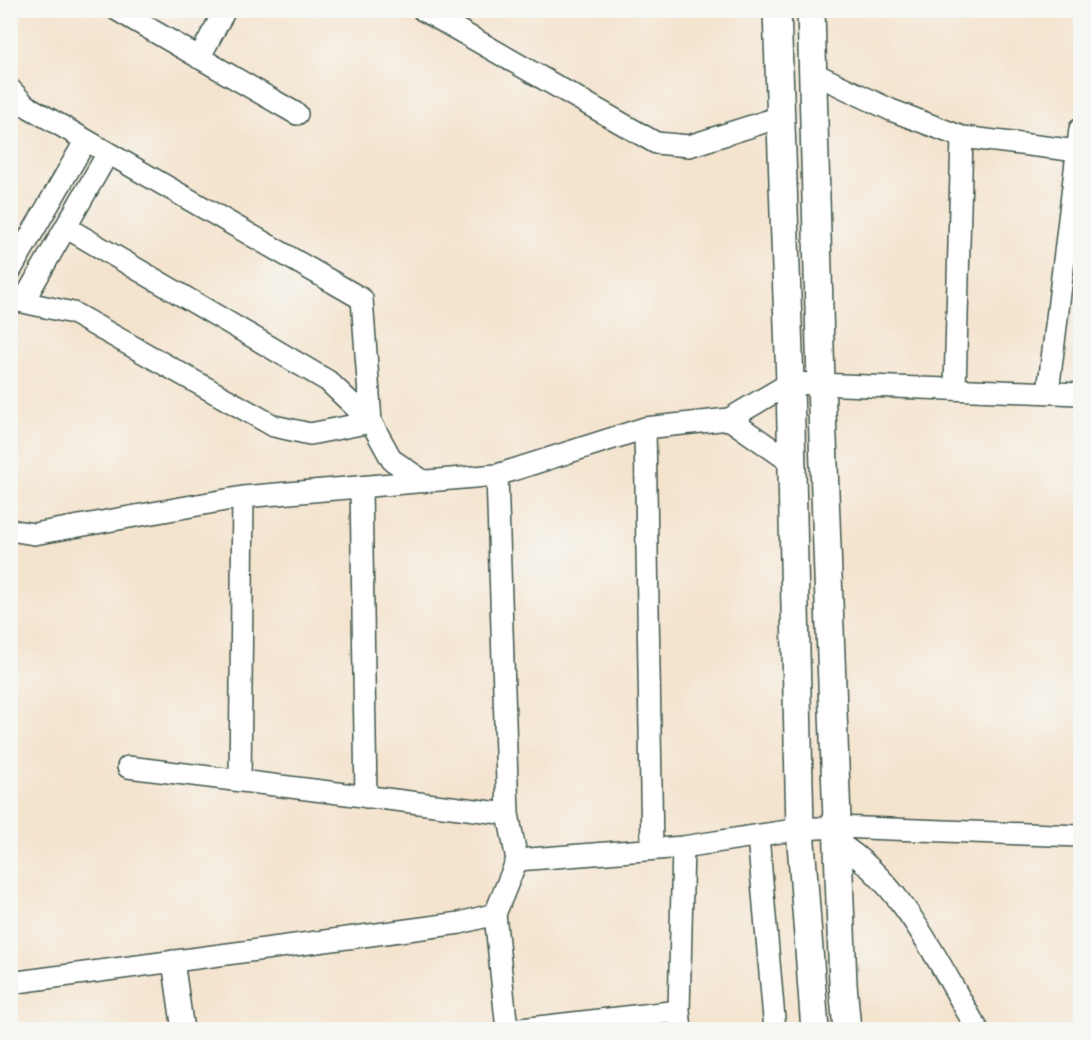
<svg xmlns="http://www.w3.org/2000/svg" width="1091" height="1040" font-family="'Comic Neue',sans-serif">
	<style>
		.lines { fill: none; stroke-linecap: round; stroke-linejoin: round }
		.minor-casing { stroke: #3f564b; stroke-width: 24 }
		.major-casing { stroke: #3f564b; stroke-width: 30 }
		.minor { stroke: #fff; stroke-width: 21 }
		.major { stroke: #fff; stroke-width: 27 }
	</style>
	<rect width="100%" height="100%" fill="#f6f6f2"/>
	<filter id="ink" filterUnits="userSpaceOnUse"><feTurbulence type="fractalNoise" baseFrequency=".0167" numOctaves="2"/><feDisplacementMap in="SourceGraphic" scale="12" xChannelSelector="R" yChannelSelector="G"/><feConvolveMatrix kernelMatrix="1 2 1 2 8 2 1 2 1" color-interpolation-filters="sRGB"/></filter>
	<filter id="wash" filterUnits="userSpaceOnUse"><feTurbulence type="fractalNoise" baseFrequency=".008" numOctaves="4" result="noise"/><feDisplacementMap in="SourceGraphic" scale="24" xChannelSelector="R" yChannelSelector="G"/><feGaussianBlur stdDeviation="1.35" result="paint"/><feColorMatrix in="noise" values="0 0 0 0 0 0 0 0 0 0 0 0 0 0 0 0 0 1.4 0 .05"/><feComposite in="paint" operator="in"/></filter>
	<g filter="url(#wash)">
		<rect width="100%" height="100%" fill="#f4e3cd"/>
	</g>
	<g filter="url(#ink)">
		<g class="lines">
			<g class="minor-casing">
				<path id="minor" d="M117,10L297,114
					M423,10L656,143L689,146L780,117
					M199,58L225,10
					M811,72L891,110L962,137L1078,151
					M10,89L25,105L362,299L371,422L310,434L274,426L73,313L23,302L10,296
					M67,228L328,381L371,422L392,460L423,481
					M10,271L86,140
					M23,302L108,153
					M955,388L962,137
					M1048,392L1080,129
					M729,419L792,463
					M645,428L652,849
					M497,475L508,814
					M361,487L366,797
					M10,530L34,534L243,497L497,475L645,428L729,419L790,383L1080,394
					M128,767L508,814L517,860
					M240,781L243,497
					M758,836L775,1030
					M838,843C905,885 938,964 978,1030
					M495,914L507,1030
					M173,961L183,1030
					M10,983L460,923L495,914L517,860L683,847L800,829L837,827L1080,836
					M679,1011L683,847
					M512,1030L679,1011L681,1030"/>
			</g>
			<g class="major-casing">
				<path id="major" d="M777,10L790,383L800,829L815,1030
					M811,10L821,383L843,984L847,1030"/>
			</g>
			<use href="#minor" class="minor"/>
			<use href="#major" class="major"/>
		</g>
	</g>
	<rect width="1091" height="1040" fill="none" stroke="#f6f6f2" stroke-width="36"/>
</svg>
